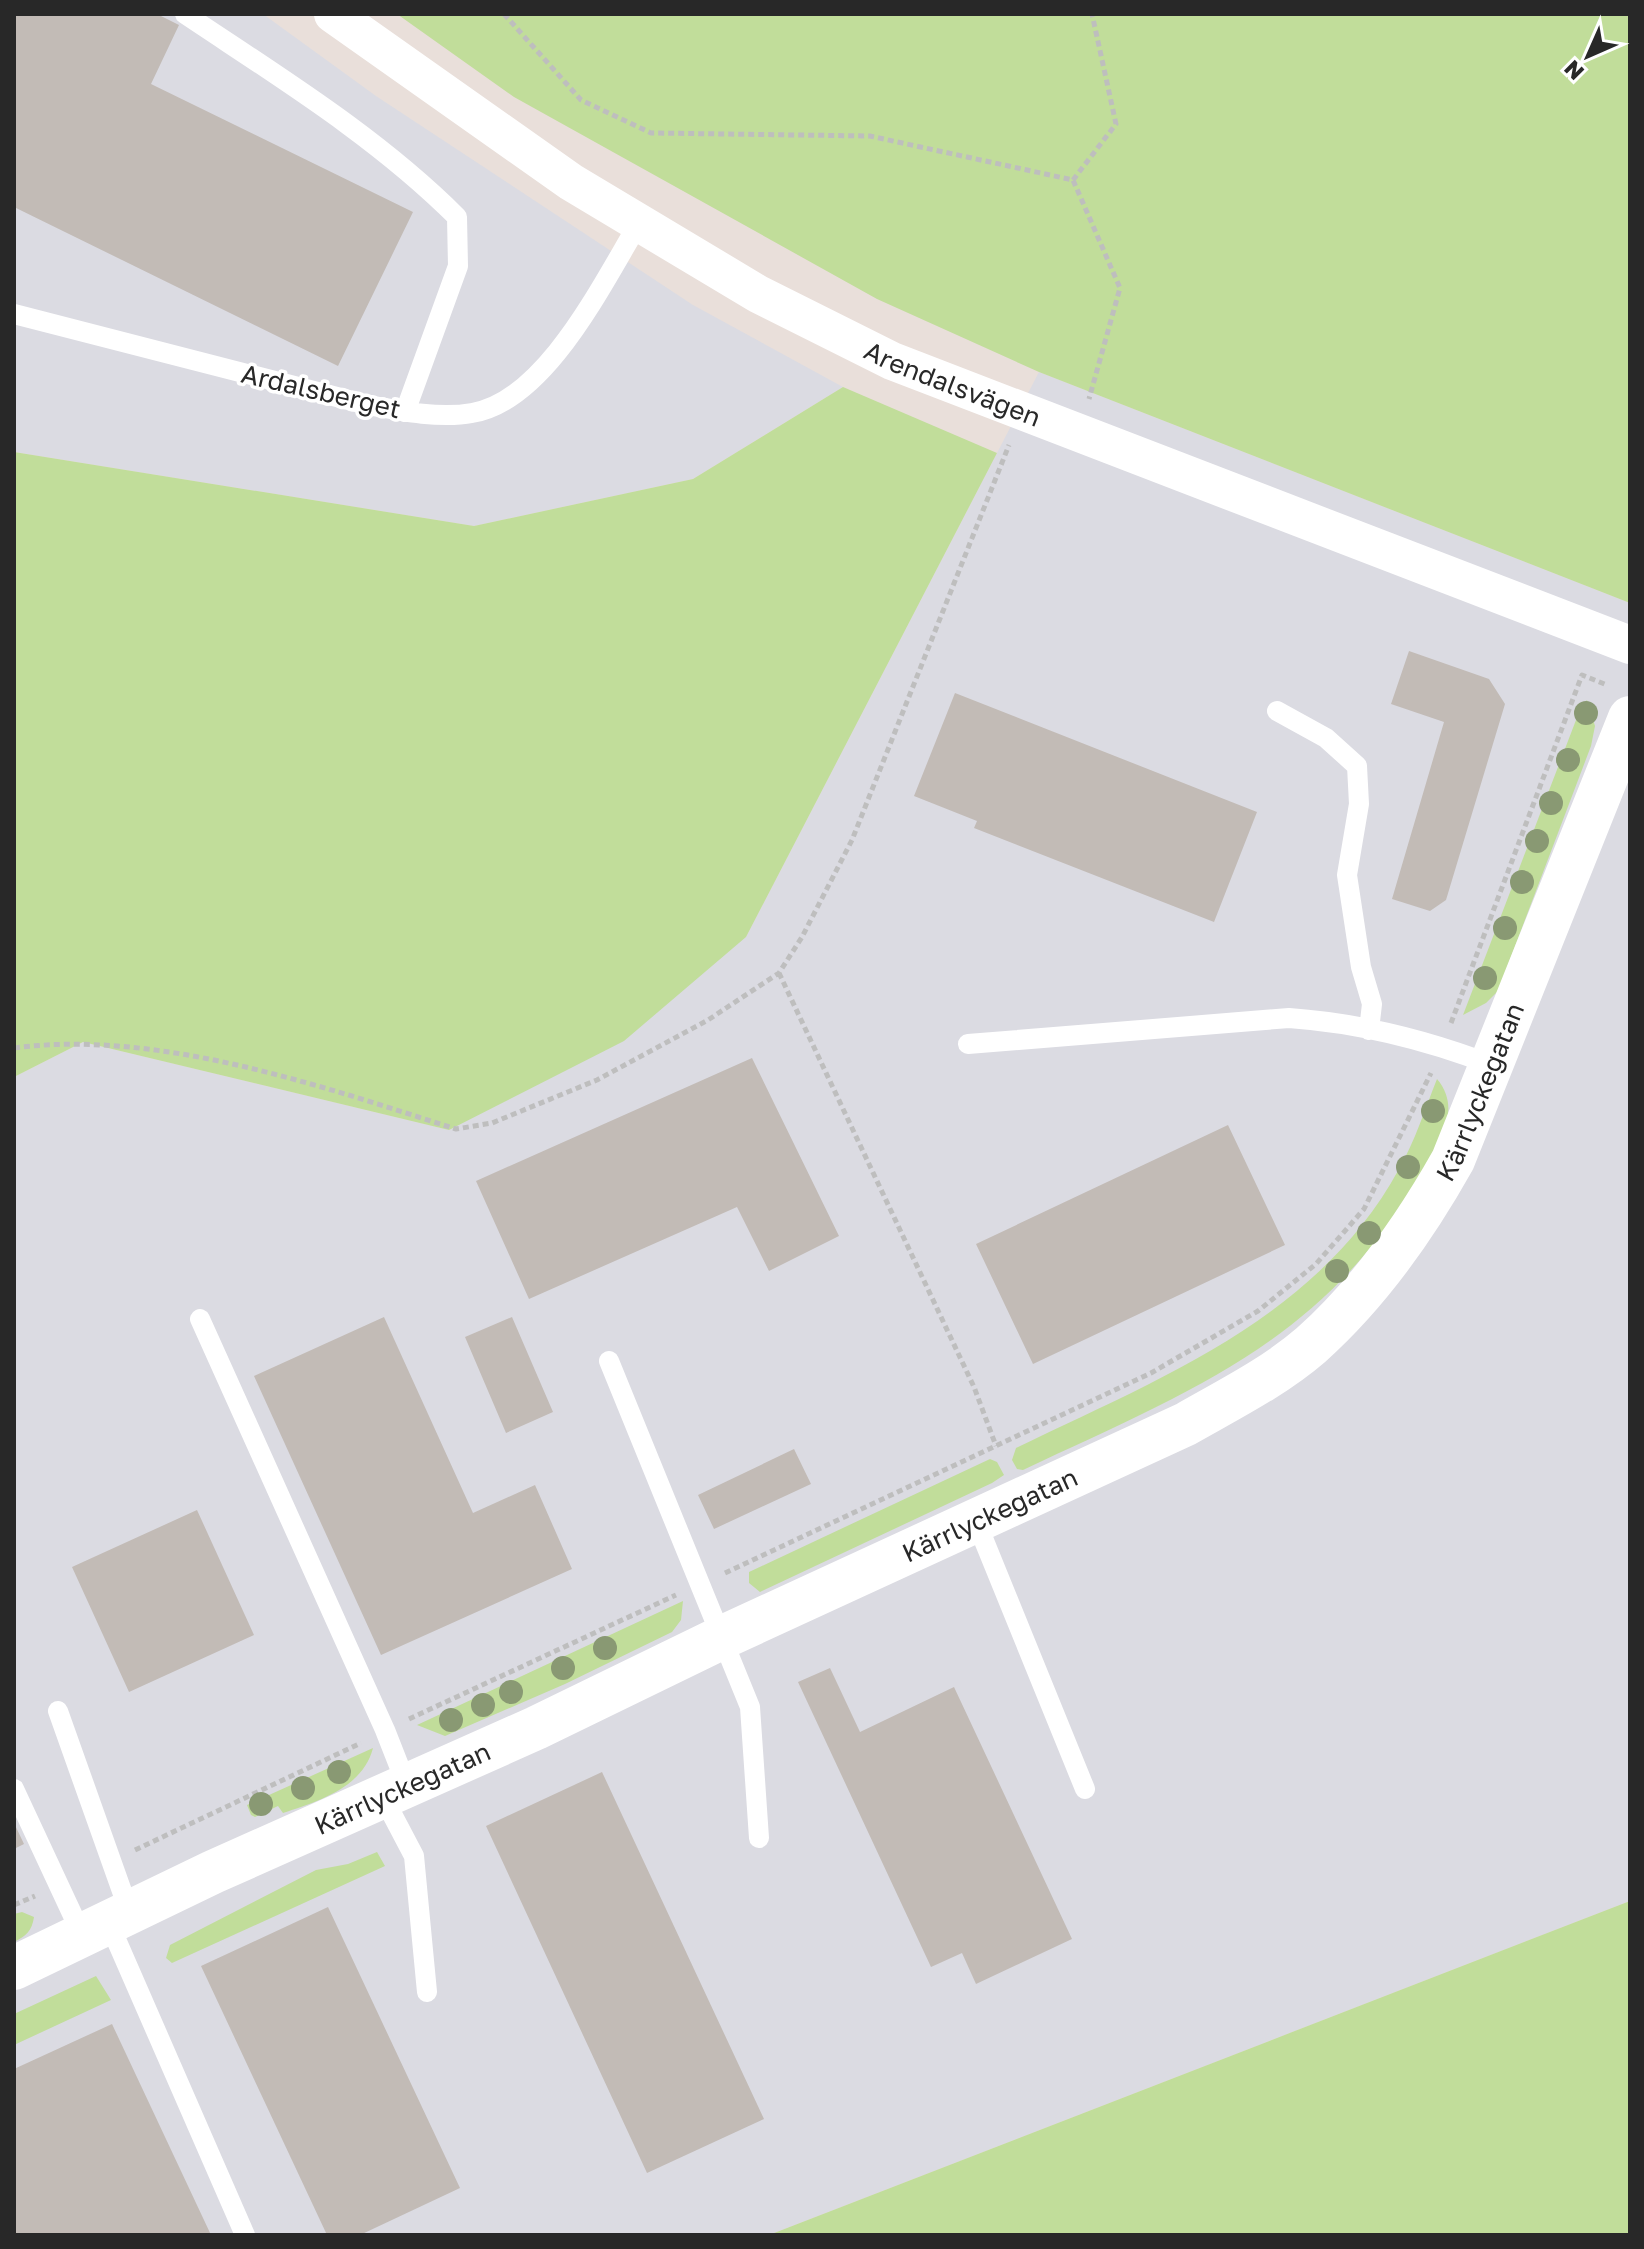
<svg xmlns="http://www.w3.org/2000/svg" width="1644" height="2249" font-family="'Golos Text',sans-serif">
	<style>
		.industrial { fill: #dbdbe2 }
		.green { fill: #c1dd9a }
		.building { fill: #c2bbb6 }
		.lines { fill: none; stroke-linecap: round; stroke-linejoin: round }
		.path { stroke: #bebebe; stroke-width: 5; stroke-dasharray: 6 4; stroke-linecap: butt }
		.lane { stroke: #fff; stroke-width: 20 }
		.street { stroke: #fff; stroke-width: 38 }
		.secondary { stroke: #fff; stroke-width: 44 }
		.tree { fill: #899973 }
		.labels { text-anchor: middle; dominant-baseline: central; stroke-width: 7; stroke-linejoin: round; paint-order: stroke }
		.street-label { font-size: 26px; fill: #282828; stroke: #fff }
	</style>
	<rect width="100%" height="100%" fill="#e9dfda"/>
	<path class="industrial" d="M14,14H263L376,96L693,305L843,387L693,479L474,526L14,452Z
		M1039,372L1630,603V1901L769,2235H14V1077L83,1042L449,1130L746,937Z"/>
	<path class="green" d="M397,14H1630V603L1039,372L877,299L514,97Z
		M843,387L997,453L746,937L624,1041L449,1130L83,1042L14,1077V452L474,526L693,479Z
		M1587,700L1595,726L1591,746L1498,991L1486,1003L1463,1015L1581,707Z
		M1437,1079C1461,1107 1442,1139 1426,1167C1326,1341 1195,1389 1023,1470L1017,1469L1012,1460L1016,1448C1160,1378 1318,1318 1399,1169C1415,1141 1425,1109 1437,1079Z
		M990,1459L997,1462L1004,1475L992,1483L760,1592L749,1583V1572Z
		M683,1601L681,1620L672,1632L565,1684L445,1736L417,1725Z
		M373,1748C363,1787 320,1801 283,1813L278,1806L255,1817L251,1815L247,1805Z
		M377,1852L385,1866L172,1963L166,1958L170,1945L316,1870L348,1864Z
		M1630,1901V2235H769Z
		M22,1912L34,1917C32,1931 26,1936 14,1942V1914Z
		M96,1976L111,2000L14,2045V2014Z"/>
	<path class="building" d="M14,14H157L179,25L151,84L413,212L338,366L14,207Z
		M1409,651L1489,679L1505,704L1446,900L1430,911L1392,899L1444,722L1391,704Z
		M955,693L1257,812L1214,922L974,828L977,821L914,796Z
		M752,1058L839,1236L769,1271L737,1207L529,1299L476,1181Z
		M1228,1125L1285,1245L1033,1364L976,1244Z
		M384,1317L473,1513L535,1485L572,1569L381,1655L254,1376Z
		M512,1317L553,1412L506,1433L465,1337Z
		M794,1449L811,1484L714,1529L698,1495Z
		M197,1510L254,1635L129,1692L72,1567Z
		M830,1668L860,1732L954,1687L1072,1939L976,1984L962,1953L931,1967L798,1682Z
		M602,1772L764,2119L647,2173L486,1826Z
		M14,1823L24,1844L14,1849Z
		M328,1907L460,2188L360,2235H327L201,1966Z
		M112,2024L211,2235H14V2069Z"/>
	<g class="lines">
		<path class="path" d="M504,14L581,100L651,133L870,136L1073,180L1120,288L1089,399
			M1073,180L1116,124L1092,14
			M779,973L974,1387L996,1446
			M1451,1023L1582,675L1607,685
			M14,1048C157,1029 321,1086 456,1129L492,1123L597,1080L708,1020L779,973L802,937L852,840L1009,445
			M725,1573L1151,1373L1258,1311L1316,1264L1364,1209L1431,1073
			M409,1719L676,1595
			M135,1850L361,1743
			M14,1905L35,1896"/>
		<path class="lane" d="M185,14C279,77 377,137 457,217L458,266L405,412
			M14,314L368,405C400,411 440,419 472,413C546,401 603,282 639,223
			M1277,711L1326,738L1357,766L1359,804L1347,875L1361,967L1372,1004L1369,1030
			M968,1044L1289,1018C1359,1023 1427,1040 1492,1065
			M200,1319L385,1730L407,1786
			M609,1361L750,1707L759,1838
			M976,1521L1085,1789
			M58,1711L129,1911
			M14,1789L82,1935
			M383,1797L414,1856L427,1992
			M108,1921L245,2235"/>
		<path class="street" id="s1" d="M333,14L571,182L758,294L892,361L1630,645"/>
		<path class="secondary" id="s2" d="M14,1968L213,1872L536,1728L721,1638L1186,1424C1228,1400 1274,1377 1311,1345C1368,1294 1416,1226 1453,1160L1630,718"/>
	</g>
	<g class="tree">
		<circle cx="1586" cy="713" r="12"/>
		<circle cx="1568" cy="760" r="12"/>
		<circle cx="1551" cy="803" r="12"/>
		<circle cx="1537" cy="841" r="12"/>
		<circle cx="1522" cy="882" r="12"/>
		<circle cx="1505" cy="928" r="12"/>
		<circle cx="1485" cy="978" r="12"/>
		<circle cx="1433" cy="1111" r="12"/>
		<circle cx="1408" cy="1167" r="12"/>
		<circle cx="1369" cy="1233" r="12"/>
		<circle cx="1337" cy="1271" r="12"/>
		<circle cx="605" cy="1648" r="12"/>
		<circle cx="563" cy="1668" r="12"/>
		<circle cx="511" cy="1692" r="12"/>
		<circle cx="483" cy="1705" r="12"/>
		<circle cx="451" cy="1720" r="12"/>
		<circle cx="339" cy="1772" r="12"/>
		<circle cx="303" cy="1788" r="12"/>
		<circle cx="261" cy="1804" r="12"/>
	</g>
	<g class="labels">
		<g class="street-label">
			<text stroke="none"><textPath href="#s1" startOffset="724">Arendalsvägen</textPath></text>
			<text transform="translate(321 391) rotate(13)">Ardalsberget</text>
			<text stroke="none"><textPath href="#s2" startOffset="1748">Kärrlyckegatan</textPath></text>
			<text stroke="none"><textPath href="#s2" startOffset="1076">Kärrlyckegatan</textPath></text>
			<text stroke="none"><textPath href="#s2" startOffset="428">Kärrlyckegatan</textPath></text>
		</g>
	</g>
	<rect width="1644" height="2249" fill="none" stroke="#282828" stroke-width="32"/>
	<g transform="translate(1588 56) rotate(225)" stroke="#ffffff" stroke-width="6" paint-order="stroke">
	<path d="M0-6L14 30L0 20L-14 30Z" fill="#282828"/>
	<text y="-12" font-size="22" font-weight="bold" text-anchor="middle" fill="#282828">N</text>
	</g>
</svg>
